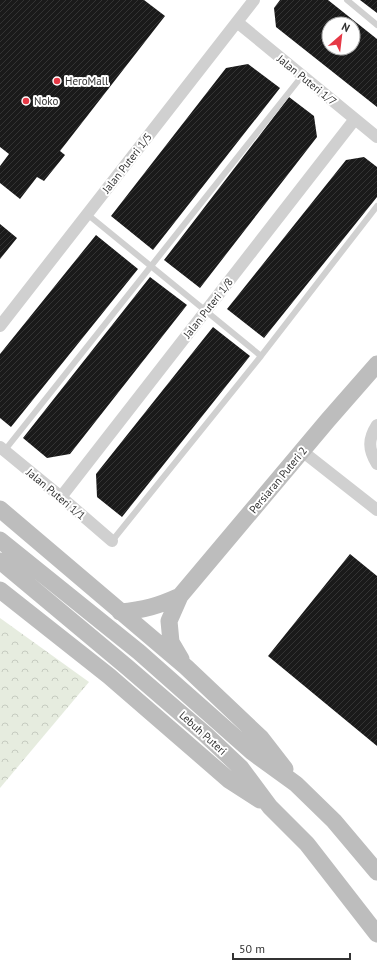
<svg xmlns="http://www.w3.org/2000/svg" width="377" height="977" font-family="'PT Sans',sans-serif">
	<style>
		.forest { fill: url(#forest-crowns) }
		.building { fill: url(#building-hatch); fill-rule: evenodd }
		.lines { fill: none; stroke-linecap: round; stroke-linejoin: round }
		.lane { stroke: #d0d0d0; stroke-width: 6 }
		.street { stroke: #d0d0d0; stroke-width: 12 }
		.secondary { stroke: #bdbdbd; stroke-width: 17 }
		.poi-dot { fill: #e63946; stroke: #fff; stroke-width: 1.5 }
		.labels { text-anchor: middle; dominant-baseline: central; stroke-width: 4; stroke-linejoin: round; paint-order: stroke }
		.street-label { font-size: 11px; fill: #333; stroke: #fff }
		.poi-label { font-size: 11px; fill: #333; stroke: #fff; text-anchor: start }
	</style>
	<defs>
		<pattern id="forest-crowns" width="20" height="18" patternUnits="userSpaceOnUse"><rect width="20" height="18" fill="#e6ecdf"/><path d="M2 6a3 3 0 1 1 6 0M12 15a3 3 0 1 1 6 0" fill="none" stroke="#c6cbc0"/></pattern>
		<pattern id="building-hatch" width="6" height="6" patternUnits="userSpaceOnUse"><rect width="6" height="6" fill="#1a1a1a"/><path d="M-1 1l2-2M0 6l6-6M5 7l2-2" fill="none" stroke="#333"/></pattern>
	</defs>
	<rect width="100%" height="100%" fill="#fff"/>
	<path class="forest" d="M0,618L89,682L0,788Z"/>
	<path class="building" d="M0,0H144L165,16L60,151L65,155L44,181L37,177L20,199L0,183V166L9,154L0,147Z
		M280,0H328L377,39V107L276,27L274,8ZM329,24H353V48H329Z
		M360,0H377V13Z
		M248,64L280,88L153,250L111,216L226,68Z
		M289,97L314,116L317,137L200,288L164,260Z
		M364,157L377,167V197L264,338L227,309L346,160Z
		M0,224L17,238L0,259Z
		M96,235L138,269L11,427L0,418V354Z
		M150,277L187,305L70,454L47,458L23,438Z
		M213,327L250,356L122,517L97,497L96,474Z
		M350,554L377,576V746L268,656Z"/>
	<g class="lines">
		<path class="lane" d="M347,0L377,25
			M87,214L261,356L377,206
			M5,450L302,76
			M112,541L261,356"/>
		<path class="street" d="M237,22L377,137
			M0,326L254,0
			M377,425C368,439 368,449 377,464
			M0,447L61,497L112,541
			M302,451L377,510
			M61,497L355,119"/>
		<path class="secondary" d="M0,509L186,667L261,738L285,769
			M0,540L139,652L252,752L296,784L334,821L377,872
			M0,561L127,667L206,735L241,768L270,807L307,844L377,934
			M0,590L109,676L229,780L260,800
			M120,612C144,610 158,606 180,596
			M181,659L171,642L169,621L180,596L328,420L377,364"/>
	</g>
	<g class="poi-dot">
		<circle cx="57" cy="81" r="4"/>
		<circle cx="26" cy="101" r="4"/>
	</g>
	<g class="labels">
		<g class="street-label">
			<text transform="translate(307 80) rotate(39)">Jalan Puteri 1/7</text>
			<text transform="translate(127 163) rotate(-52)">Jalan Puteri 1/5</text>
			<text transform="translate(208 308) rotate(-52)">Jalan Puteri 1/8</text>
			<text transform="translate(278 480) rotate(-50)">Persiaran Puteri 2</text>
			<text transform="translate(56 494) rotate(40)">Jalan Puteri 1/1</text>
			<text transform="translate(203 733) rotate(42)">Lebuh Puteri</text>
		</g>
		<g class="poi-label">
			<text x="65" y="81">HeroMall</text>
			<text x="34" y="101">Noko</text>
		</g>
	</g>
	<g transform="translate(341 36) rotate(28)"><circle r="19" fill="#ffffff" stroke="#adadad"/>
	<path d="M0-3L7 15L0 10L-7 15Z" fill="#e63946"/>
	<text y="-6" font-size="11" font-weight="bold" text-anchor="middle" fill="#333333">N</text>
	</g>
	<path d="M233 953v6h117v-6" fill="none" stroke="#333333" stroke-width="2"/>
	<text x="239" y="953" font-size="12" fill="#333333" stroke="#ffffff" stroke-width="3" paint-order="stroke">50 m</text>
</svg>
